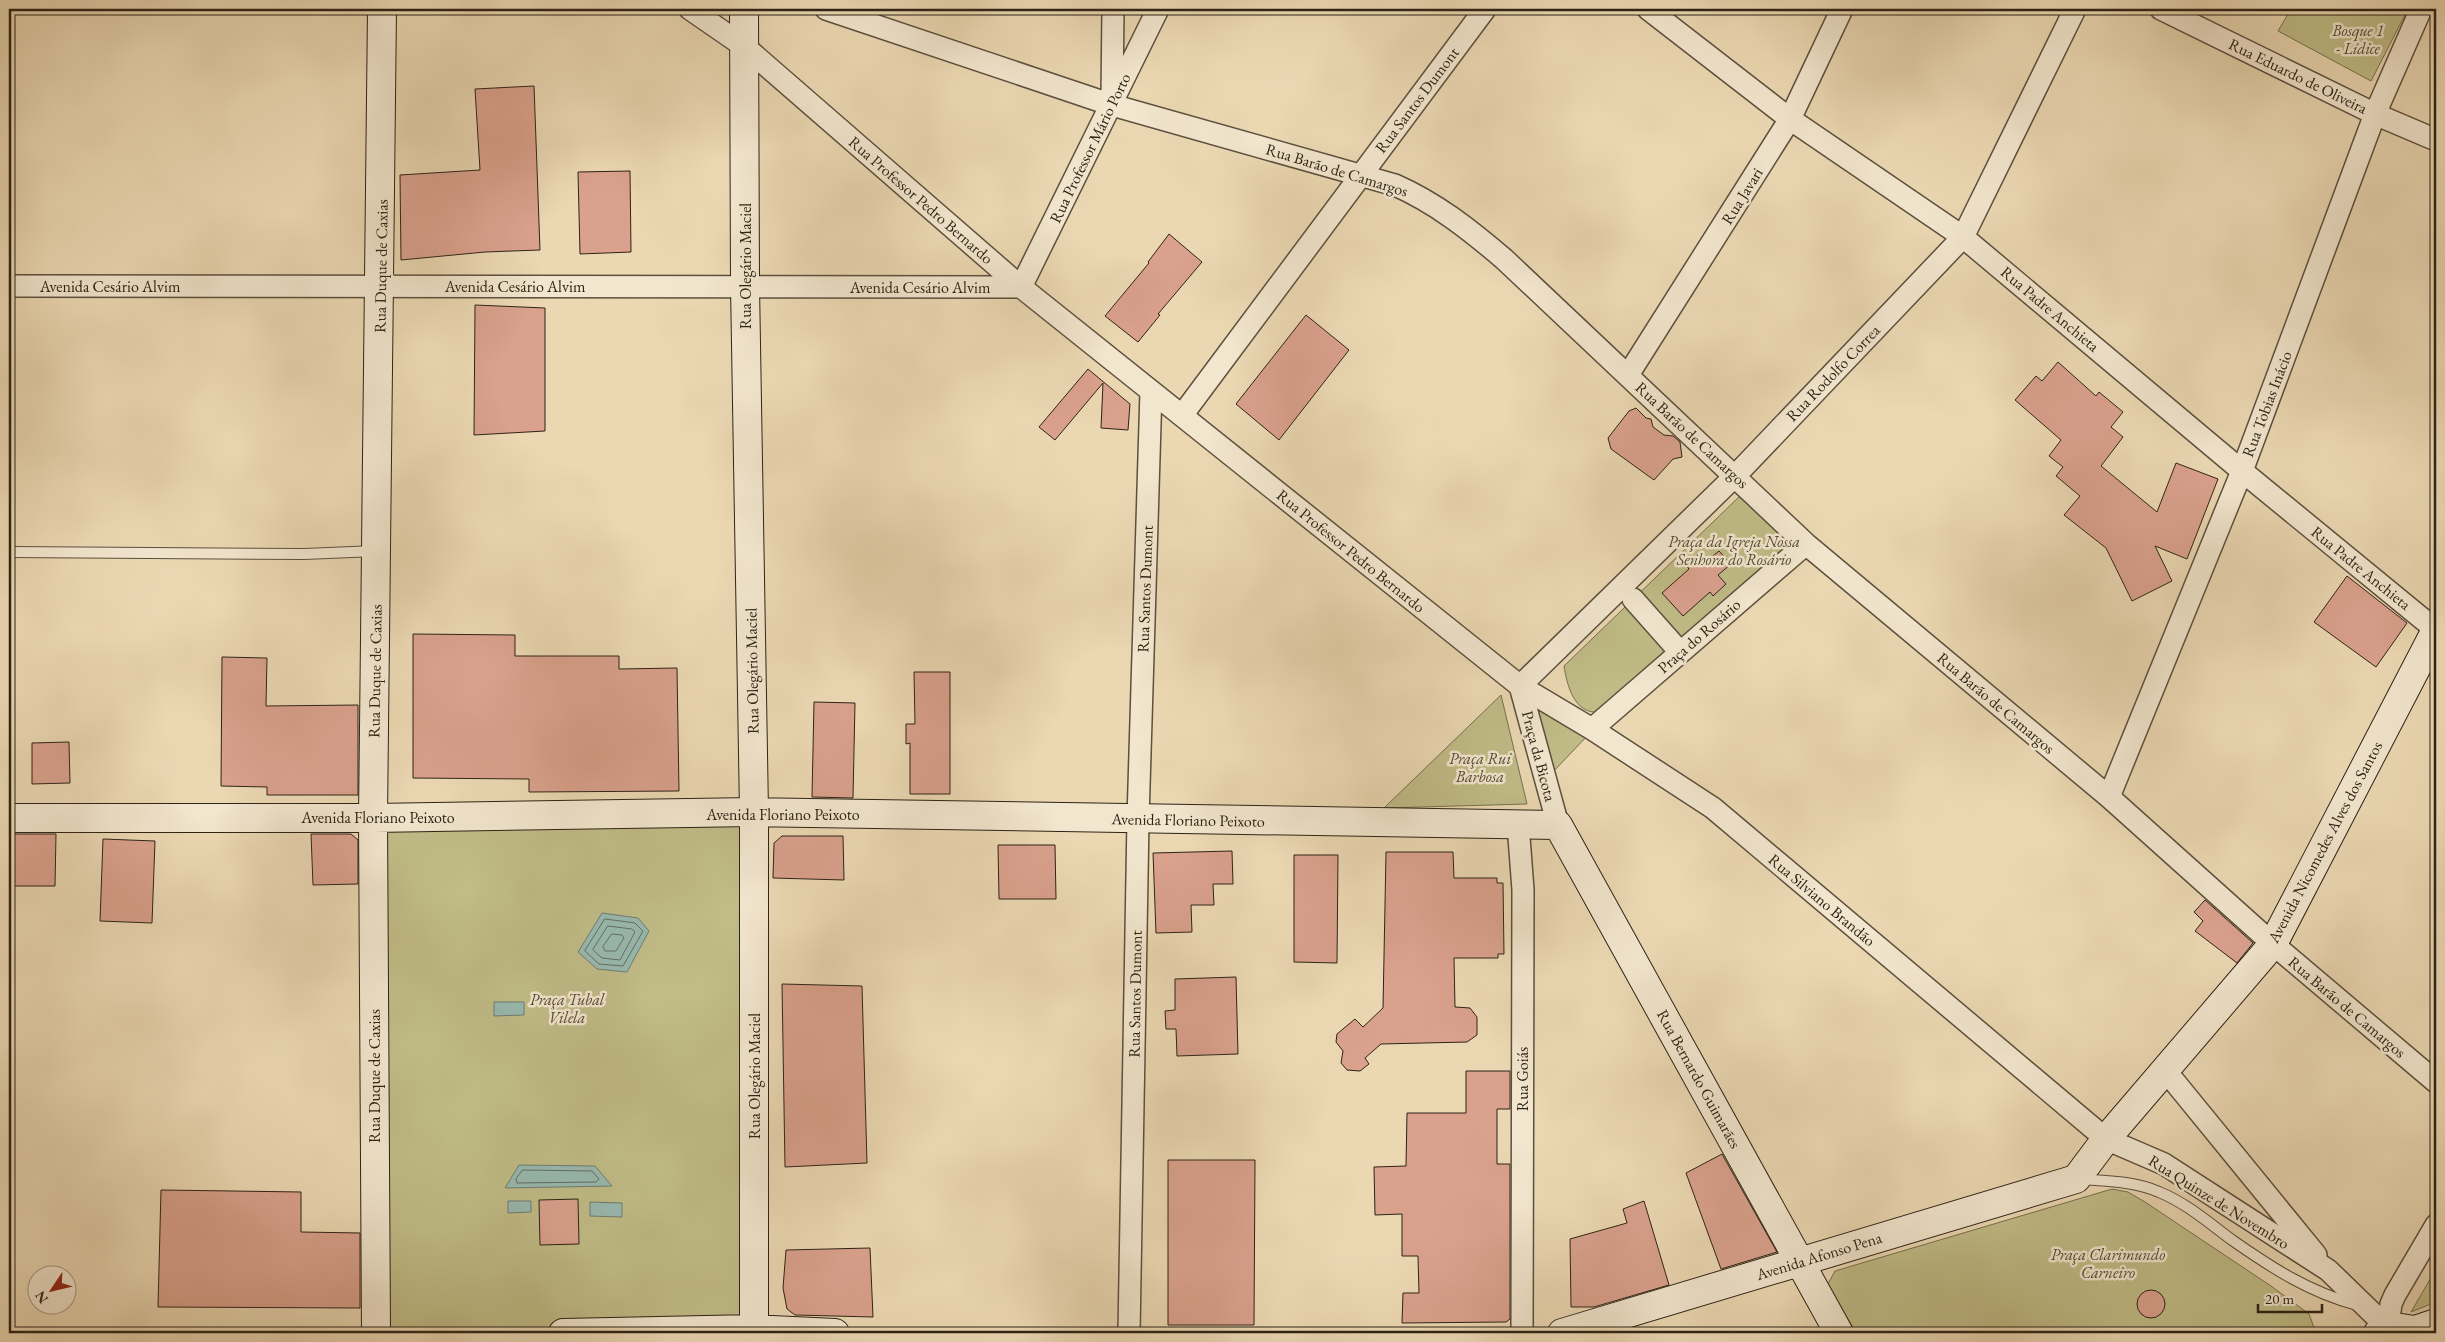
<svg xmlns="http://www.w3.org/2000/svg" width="2445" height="1342" font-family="'EB Garamond',serif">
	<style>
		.green { fill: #c0bc87; stroke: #76704e }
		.water { fill: #98b9b0; stroke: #6d7d72 }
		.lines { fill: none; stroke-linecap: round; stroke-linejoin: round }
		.shore { stroke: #626e63; stroke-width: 1 }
		.building { fill: #daa18d; stroke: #2d2316 }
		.lane-casing { stroke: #5c503d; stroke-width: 12 }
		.street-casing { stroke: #5c503d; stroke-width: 24 }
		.secondary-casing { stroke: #2d2316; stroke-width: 30 }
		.lane { stroke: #f2e6ce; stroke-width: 10 }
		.street { stroke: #f2e6ce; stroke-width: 21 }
		.secondary { stroke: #f2e6ce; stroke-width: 28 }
		.labels { text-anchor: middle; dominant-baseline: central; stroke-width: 5; stroke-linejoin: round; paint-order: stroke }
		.park-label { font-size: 16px; font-style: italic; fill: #524932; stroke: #f2e6ce }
		.street-label { font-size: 16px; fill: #2d2316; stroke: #f2e6ce }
	</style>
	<rect width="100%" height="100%" fill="#ebd8b3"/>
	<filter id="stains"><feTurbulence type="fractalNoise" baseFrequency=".004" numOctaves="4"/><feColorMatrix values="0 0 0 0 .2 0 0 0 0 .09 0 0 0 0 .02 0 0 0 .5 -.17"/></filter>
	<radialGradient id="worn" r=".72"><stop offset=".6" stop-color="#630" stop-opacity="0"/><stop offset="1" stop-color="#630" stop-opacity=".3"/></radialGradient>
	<path class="green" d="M2291,9H2408L2371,81L2278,31Z
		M1743,493L1794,544L1600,712C1574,715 1567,685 1564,666Z
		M1501,695L1527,804L1384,808Z
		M1532,701L1589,734L1552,773Z
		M763,812L754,1329L563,1333H376L373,818Z
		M2112,1189L2128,1192L2145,1202L2271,1286L2309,1314L2316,1333H1856L1828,1284L1835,1271Z
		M2436,1269V1302L2411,1312Z"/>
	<path class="water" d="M602,913L638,918L649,931L627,972L597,969L578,952Z
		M494,1002H524V1015L494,1016Z
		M519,1165L595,1166L612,1186L505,1188Z
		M508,1201H531V1212L508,1213Z
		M590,1202L622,1203V1217L590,1216Z"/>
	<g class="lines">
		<path class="shore" d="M605,919L635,923L643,931L623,966L599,964L585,951Z
			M608,926L632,929L635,932L620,960L602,958L593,950Z
			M612,934L622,935L624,938L616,951H605L603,947Z
			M523,1170L592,1171L599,1179L596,1182L517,1183L516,1179Z"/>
	</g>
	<path class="building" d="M534,86L540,250L485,252L401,260L400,175L480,170L475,89Z
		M630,171L631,252L580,254L578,172Z
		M1169,234L1202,262L1158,314L1160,315L1138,342L1105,316L1149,263L1148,262Z
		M475,305L545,308V431L474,435Z
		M1306,315L1349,350L1279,440L1236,404Z
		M2058,362L2096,396L2099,392L2123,412L2111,427L2123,437L2101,466L2157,512L2176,463L2218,479L2187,559L2155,546L2172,581L2132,601L2106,548L2064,515L2080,496L2056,476L2063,467L2049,456L2061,440L2015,400L2036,376L2042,381Z
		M1088,369L1130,404L1128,430L1101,428L1103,383L1055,440L1039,427Z
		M1636,408L1646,418L1651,419L1653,427L1664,435L1673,436L1680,442L1682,457L1673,459L1654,480L1611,449L1608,438L1629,411Z
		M1719,551L1731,564L1718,575L1726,584L1713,596L1710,592L1683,616L1662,593L1689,569L1686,565L1699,554L1707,561Z
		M2347,576L2407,623L2376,667L2314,622Z
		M413,634L515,635V656H619V669L677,668L679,791L529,792V779L413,778Z
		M222,657L267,658L266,706L358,705V795H267V787L221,786Z
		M914,672H950V794H910V743L906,744V724H915Z
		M814,702L855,703L853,798L812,797Z
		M69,742L70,783L32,784V743Z
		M9,834H56L55,886H9Z
		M311,834H351L358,840V884L313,885Z
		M782,836H843L844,880L773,878L774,843Z
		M103,839L155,841L152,923L100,921Z
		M998,845H1055L1056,899H999Z
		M1232,851L1233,884H1213L1214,905H1191L1192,932L1156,933L1153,853Z
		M1386,852H1453L1454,878H1497V883H1503L1504,954H1498V958H1454L1455,1007L1470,1008L1477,1017V1035L1467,1042L1381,1044L1365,1058L1369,1064L1360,1071L1347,1070L1341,1063L1343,1051L1336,1042L1337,1034L1355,1019L1363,1027L1383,1008Z
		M1294,855H1338L1337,963L1294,962Z
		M2205,900L2253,943L2237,963L2195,931L2203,921L2194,912Z
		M1236,977L1238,1054L1177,1056L1176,1029H1166L1165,1011L1175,1010V979Z
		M782,984L862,986L867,1163L785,1167Z
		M1466,1071H1510V1109H1497V1164H1510V1319L1506,1322L1402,1323L1403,1293H1419L1418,1256H1402V1214L1375,1215L1374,1167L1406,1166L1407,1113H1466Z
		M1722,1154L1777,1252L1721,1269L1686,1173Z
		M1168,1160H1255L1254,1325H1168Z
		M161,1190L301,1192V1232L360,1233V1308L158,1307Z
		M578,1199L579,1244L540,1245L539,1200Z
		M1644,1201L1669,1285L1594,1307H1571L1570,1239L1627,1223L1623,1209Z
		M870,1248L873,1317L795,1315L787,1309L783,1288L786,1250Z
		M2137 1304a14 14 0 1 1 28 0a14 14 0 1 1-28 0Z"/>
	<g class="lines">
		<g class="lane-casing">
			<path id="lane" d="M9,552L304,554L376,551
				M2079,1179C2105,1181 2134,1181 2159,1192C2186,1203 2208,1222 2232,1240C2272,1268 2309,1292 2357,1305"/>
		</g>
		<g class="street-casing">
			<path id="street" d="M690,9L745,47L1021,287L1520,686L1592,729L1713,808L2106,1139L2164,1164L2328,1270L2393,1333
				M826,9L1112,105L1395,185C1436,203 1470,230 1504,259L1806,544L2109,797L2273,944L2436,1082
				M1648,9L1790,119L1963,237L2242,471L2436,630
				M2161,9L2375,114L2436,140
				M1112,97L1113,9
				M9,286L1021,287L1158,9
				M1628,375L1790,119L1842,9
				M1183,414L1485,9
				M1633,599L1680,652
				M1520,686L1735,476L1963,237L2075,9
				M1520,686L1558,825
				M1592,729L1806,544
				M2109,797L2242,471L2375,114L2421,9
				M1518,824L1523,890L1522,1333
				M2165,1070L2316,1255
				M2388,1326L2391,1304L2395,1295L2436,1225
				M1129,1333L1138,819L1151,391"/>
		</g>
		<g class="secondary-casing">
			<path id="secondary" d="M744,9L745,286L754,812V1333
				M9,818H373L754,812L1558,825L1839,1333
				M376,1333L373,818L382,9
				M563,1333L754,1329L835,1333
				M1562,1333L2076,1179L2106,1139L2273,944L2436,630
				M2378,1333L2388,1326L2415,1330L2436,1323"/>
		</g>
		<use href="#lane" class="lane"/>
		<use href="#street" class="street"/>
		<use href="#secondary" class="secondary"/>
	</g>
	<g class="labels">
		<g class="park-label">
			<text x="2358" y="30">Bosque 1<tspan x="2358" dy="18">- Lídice</tspan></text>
			<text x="1734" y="541">Praça da Igreja Nossa<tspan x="1734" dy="18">Senhora do Rosário</tspan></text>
			<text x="1480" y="758">Praça Rui<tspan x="1480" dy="18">Barbosa</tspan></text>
			<text x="567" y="999">Praça Tubal<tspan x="567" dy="18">Vilela</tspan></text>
			<text x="2108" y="1254">Praça Clarimundo<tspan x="2108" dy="18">Carneiro</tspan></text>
		</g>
		<g class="street-label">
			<text transform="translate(2298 76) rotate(26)">Rua Eduardo de Oliveira</text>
			<text transform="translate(1417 100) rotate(-53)">Rua Santos Dumont</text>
			<text transform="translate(1090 148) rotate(-64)">Rua Professor Mário Porto</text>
			<text transform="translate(1337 170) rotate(17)">Rua Barão de Camargos</text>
			<text transform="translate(1742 196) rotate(-58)">Rua Javari</text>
			<text transform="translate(921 200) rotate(41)">Rua Professor Pedro Bernardo</text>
			<text transform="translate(381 266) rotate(-89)">Rua Duque de Caxias</text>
			<text transform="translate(745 266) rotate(-90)">Rua Olegário Maciel</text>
			<text x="110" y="286">Avenida Cesário Alvim</text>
			<text x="515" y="286">Avenida Cesário Alvim</text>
			<text x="920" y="287">Avenida Cesário Alvim</text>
			<text transform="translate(2050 309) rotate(40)">Rua Padre Anchieta</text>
			<text transform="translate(1833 373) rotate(-46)">Rua Rodolfo Correa</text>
			<text transform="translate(2267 404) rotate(-69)">Rua Tobias Inácio</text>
			<text transform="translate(1692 435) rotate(43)">Rua Barão de Camargos</text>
			<text transform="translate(1351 551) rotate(39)">Rua Professor Pedro Bernardo</text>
			<text transform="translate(2361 568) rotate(39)">Rua Padre Anchieta</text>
			<text transform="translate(1145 589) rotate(-88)">Rua Santos Dumont</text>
			<text transform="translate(1699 636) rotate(-41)">Praça do Rosário</text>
			<text transform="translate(375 671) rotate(-89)">Rua Duque de Caxias</text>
			<text transform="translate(752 671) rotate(-91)">Rua Olegário Maciel</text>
			<text transform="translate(1996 703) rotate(40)">Rua Barão de Camargos</text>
			<text transform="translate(1539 756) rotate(75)">Praça da Bicota</text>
			<text x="783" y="814">Avenida Floriano Peixoto</text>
			<text x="378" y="817">Avenida Floriano Peixoto</text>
			<text transform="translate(1188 820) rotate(1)">Avenida Floriano Peixoto</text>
			<text transform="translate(2325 842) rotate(-62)">Avenida Nicomedes Alves dos Santos</text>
			<text transform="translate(1822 900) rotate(40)">Rua Silviano Brandão</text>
			<text transform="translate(1135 994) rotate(-89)">Rua Santos Dumont</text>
			<text transform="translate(2347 1007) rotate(40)">Rua Barão de Camargos</text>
			<text transform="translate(374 1076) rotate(-90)">Rua Duque de Caxias</text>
			<text transform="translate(754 1076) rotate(-90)">Rua Olegário Maciel</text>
			<text transform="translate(1522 1079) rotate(-90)">Rua Goiás</text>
			<text transform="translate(1699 1079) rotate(61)">Rua Bernardo Guimarães</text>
			<text transform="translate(2219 1202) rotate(32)">Rua Quinze de Novembro</text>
			<text transform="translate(1819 1256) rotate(-17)">Avenida Afonso Pena</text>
		</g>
	</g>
	<rect width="2445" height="1342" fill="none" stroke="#ebd8b3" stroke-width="30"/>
	<rect x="10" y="10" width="2425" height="1322" fill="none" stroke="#2d2316" stroke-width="2.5"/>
	<rect x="15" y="15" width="2415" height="1312" fill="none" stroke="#2d2316"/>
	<g transform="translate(52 1290) rotate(235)"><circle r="24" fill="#f2e6ce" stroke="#a39884"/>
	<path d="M0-4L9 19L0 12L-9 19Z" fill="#8f2418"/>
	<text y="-8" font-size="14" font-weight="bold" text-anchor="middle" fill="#2d2316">N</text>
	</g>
	<path d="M2258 1304v8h64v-8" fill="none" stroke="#2d2316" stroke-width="2.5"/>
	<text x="2265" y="1304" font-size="15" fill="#2d2316" stroke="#f2e6ce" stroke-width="4" paint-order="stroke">20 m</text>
	<rect width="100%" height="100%" filter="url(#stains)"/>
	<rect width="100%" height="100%" fill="url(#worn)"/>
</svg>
